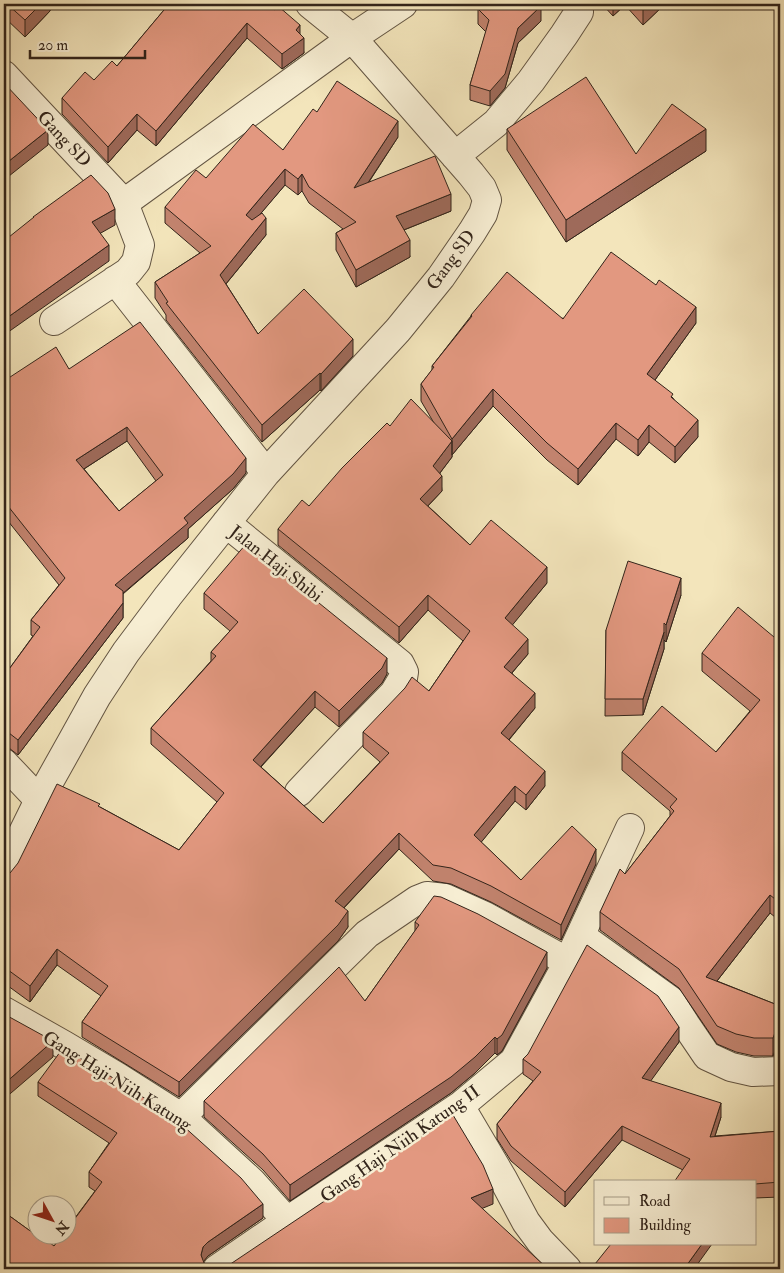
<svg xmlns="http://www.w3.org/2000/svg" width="784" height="1273" font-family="'IM FELL Double Pica',serif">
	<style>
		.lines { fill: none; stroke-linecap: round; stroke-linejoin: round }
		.minor-casing { stroke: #625442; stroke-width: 30 }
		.minor { stroke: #f7eed3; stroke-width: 28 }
		.wall { fill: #c2836e; stroke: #32241a; fill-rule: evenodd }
		.shaded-wall { fill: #9e6a5a; stroke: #32241a }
		.building { fill: #e29880; stroke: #32241a; fill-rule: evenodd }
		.labels { text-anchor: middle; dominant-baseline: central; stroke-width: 5; stroke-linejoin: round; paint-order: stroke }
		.street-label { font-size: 18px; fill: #32241a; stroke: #f7eed3 }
	</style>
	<rect width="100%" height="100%" fill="#f3e5bb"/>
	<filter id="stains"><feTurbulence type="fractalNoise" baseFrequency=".004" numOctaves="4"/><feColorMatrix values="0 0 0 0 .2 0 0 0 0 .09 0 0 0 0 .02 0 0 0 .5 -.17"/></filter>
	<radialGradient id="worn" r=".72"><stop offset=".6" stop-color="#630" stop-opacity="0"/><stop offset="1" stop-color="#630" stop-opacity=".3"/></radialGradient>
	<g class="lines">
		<g class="minor-casing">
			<path id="minor" d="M4,75L124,203L140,245L136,262L128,272L54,321
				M455,156L496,123L531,81L564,35L579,12
				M124,203L352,38L403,4
				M115,280L266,473
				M226,523L400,664L404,672L403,678L394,693L349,739L299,792
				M4,763L39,800
				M4,871L39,800L72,741L97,696L126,652L168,596L266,473L398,330L441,277L472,232L483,214L487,200L482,188L471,174L352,38L310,4
				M581,936L670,1000L686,1025L707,1056L731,1067L753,1072L780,1071
				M4,1011L64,1045L118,1077L181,1117L252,1182L287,1221
				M460,1106L503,1179L526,1222L540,1241L567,1269
				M181,1117L367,934L417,900L427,896L445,898L485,916L568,962
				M217,1269L287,1221L460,1106L514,1061L568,962L630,828"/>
		</g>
		<use href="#minor" class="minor"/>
	</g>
	<path class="wall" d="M4,4H50V11L25,37L4,17Z
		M169,4L300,34L304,53L282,69L247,38L156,146L137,130L108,163L62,114V98L94,80L117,66Z
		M602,4H665L643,25L625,5L613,16Z
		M478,9L541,21L518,43L505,88L490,106L470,100V85L486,32L478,24Z
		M317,112L398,137L369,182L451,211L404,230L410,257L356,287L336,250V233L343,229L309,203L302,191L298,195L285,185L260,214L266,235L226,284L258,334L353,356L321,391L320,390L262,442L166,320V315L155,298V282L200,253L165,223V207L206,178L283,150Z
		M507,129L636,154L706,151L566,242L507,150Z
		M471,315L696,323L655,380L673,398L698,437L675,463L649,442L638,456L616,439L578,485L547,460L493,406L452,455V454V457L440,473L442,491L428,506L470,545L547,583L512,625L528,654L512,673L535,708L509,740L545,786L526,810L515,801L481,842L521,880L596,864L561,940L491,902L451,884L433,881L399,849L344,908L348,927L338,941L179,1097L82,1037V1022L101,996L57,965L30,1002L4,983V870L10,873L100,807L179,850L217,802L151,744V728L211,661V652L230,631L204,609V593L387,674L382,683L339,727L315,707L261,767L323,823L380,762L363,747V732L429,691L463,641L428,610L399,643L278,545V529L309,506L390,426L434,423L421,401V384L432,370V366L471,316Z
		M69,369L246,473L233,489L188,529V538L123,594V618L18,755L9,748H4V676L33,636L31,635V620L59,585L4,516V381ZM127,441L156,481L119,511L84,469Z
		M681,595L666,642L664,640V649L643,715L605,716L606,630Z
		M780,642V921L770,913L717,981L780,1006L773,1056H754L736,1052L717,1044L679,988L600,930V912L625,874L670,816V811L622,770V752H716L750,711L702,671V653Z
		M415,922L547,968L502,1051L497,1055L495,1053L475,1073L451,1093L290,1201L263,1170L204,1117V1101L365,1001L415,931Z
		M679,1042L650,1081L721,1117L715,1136L780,1131V1197L755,1198V1182L683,1170L622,1140L565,1207L511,1161L497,1139V1124L533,1081L523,1074V1059Z
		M38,1082L263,1218L208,1256L203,1262L204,1263L211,1269H215H4V1212L33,1233L54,1246L95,1191L89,1187V1172L109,1143L38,1096Z"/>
	<path class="shaded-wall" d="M41,4H50V11L25,37V20Z
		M613,4H625V5L613,16Z
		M647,4H665L643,25V8Z
		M541,6V21L518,43L505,88L490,106V91L518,28Z
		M247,23V38L156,146V131Z
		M300,25V41L304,38V53L282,69V54L296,30Z
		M137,114V130L108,163V147Z
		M398,121V137L354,204V188Z
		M706,129V151L566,242V220Z
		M48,130V145L4,180V165Z
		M285,169V185L246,231V215Z
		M302,174V191L298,195V179Z
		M451,194V211L396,233V216Z
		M115,209V225L92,238V222Z
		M266,218V235L220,291V275Z
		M410,240V257L356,287V270Z
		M109,245V261L4,335V320Z
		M696,307V323L647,391V374Z
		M353,339V356L321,391V374Z
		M320,373V390L262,442V425Z
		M493,389V406L452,455V439Z
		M698,420V437L675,463V447Z
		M616,423V439L578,485V469Z
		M649,425V442L638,456V440Z
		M127,427V441L76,474V460Z
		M452,441V457L433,482V466Z
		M246,458V473L233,489L188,529V538L115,600V585Z
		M442,476V491L420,514V499Z
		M547,567V583L505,634V618Z
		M681,578V595L666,642V625Z
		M428,595V610L399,643V627Z
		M123,603V618L18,755V740Z
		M664,632V649L643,715V699Z
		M528,639V654L504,682V667Z
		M387,658V674L382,683L339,727V711Z
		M315,691V707L253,775V760Z
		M535,693V708L501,749V733Z
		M545,771V786L526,810V795Z
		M515,786V801L474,851V835Z
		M399,833V849L335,917V901Z
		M596,849V864L561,940V925Z
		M770,895V913L706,995V977Z
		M348,911V927L338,941L179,1097V1082Z
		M57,949V965L30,1002V986Z
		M547,952V968L502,1051L497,1055V1039Z
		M780,1019V1037L773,1056V1038Z
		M679,1027V1042L642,1093V1078Z
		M495,1037V1053L475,1073L451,1093L290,1201V1185Z
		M53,1041V1057L4,1099V1084Z
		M721,1103V1117L710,1151V1137Z
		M622,1126V1140L565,1207V1192Z
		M493,1189V1204L471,1213V1198Z
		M263,1204V1218L208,1256L203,1262L201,1255L203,1247L208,1242Z
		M702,1244H712L694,1269H684Z"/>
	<path class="building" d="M7,4H41L25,20Z
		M169,4H268L275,10L278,6L300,25L296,30L304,38L282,54L247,23L156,131L137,114L108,147L62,98L85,72L94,80L112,61L117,66Z
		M483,4H538L541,6L518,28L505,74L490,91L470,85L489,20L478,9Z
		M639,4H647L643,8Z
		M586,77L636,154L672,104L706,129L566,220L507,129Z
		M337,81L398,121L354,188L435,156L451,194L396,216L410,240L356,270L336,233L356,222L309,187L302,174L298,179L285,169L246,215L252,220L262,213L266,218L220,275L258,334L304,289L353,339L321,374L320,373L262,425L166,303L168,302L155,282L211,246L165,207L196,170L206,178L253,124L283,150L313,109L317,112Z
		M4,83L48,130L4,165Z
		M91,175L108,193L115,209L92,222L109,245L4,320V241L34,217H33Z
		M611,252L656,285L659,280L696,307L647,374L673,394L671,397L698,420L675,447L649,425L638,440L616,423L578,469L547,443L493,389L452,439L421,384L434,367L432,366L472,316L471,315L507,272L563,319Z
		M140,322L246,458L233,474L184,518L188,523L115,585L123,591V603L18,740L9,733H4V676L40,627L31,620L65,578L4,501V381L56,347L69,369ZM127,427L163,475L119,511L76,460Z
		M411,399L452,441L433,466L442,476L420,499L470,545L491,520L547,567L505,618L528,639L504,667L535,693L501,733L545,771L526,795L515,786L474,835L521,880L572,826L596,849L561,925L491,886L451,868L433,865L399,833L335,901L348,911L338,925L179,1082L82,1022L108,986L57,949L30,986L4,967V870L7,871L10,873L18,863L57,784L100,804L98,806L179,850L224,793L151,728L216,656L211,652L238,622L204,593L246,544L387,658L382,668L339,711L315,691L253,760L323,823L389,753L363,732L405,688L412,677L429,691L470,631L428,595L399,627L278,529L302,500L309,506L342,468L387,423L390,426Z
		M628,561L681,578L666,625L664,623V632L643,699H605L606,630Z
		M738,607L780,642V903L770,895L706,977L780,1006V1019L773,1038H754L736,1034L717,1026L679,969L600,912L620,869L625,874L674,811L670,807L677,799L622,752L662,706L716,752L760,700L702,653Z
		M434,896L441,897L478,914L547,952L502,1035L497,1039L495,1037L475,1057L451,1077L290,1185L263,1154L204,1101L339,967L365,1001L419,925L415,922Z
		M587,945L658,996L679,1027L642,1078L721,1103L710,1137L780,1131V1182L755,1184V1182H674L690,1159L622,1126L565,1192L511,1146L497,1124L541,1072L523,1059L528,1054Z
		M4,1014L53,1041L4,1084Z
		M63,1048L110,1076L171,1115L241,1178L263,1204L208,1242L203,1247L201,1255L204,1263L211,1269H215H8L7,1268L9,1265L4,1260V1212L33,1233L35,1231L38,1233V1236H41L54,1246L62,1236H68V1228L102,1182L89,1172L117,1133L38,1082Z
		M453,1115L483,1165L493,1189L471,1198L548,1269H220L226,1267Z
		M611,1244H702L684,1269H591Z"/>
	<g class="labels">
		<g class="street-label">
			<text transform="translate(64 139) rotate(47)">Gang SD</text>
			<text transform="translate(451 260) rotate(-54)">Gang SD</text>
			<text transform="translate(276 564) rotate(38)">Jalan Haji Shibi</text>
			<text transform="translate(117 1081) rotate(32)">Gang Haji Niih Katung</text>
			<text transform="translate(400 1144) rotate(-35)">Gang Haji Niih Katung II</text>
		</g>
	</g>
	<rect width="784" height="1273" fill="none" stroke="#f3e5bb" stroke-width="20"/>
	<rect x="5" y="5" width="774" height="1263" fill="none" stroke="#32241a" stroke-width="2.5"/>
	<rect x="10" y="10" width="764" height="1253" fill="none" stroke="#32241a"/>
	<rect x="594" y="1180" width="162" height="65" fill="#f7eed3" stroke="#a89d89"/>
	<rect x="604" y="1197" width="25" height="8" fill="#f7eed3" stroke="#a89d89"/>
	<text x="639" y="1206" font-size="15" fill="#32241a">Road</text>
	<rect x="604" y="1218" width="25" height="15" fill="#e29880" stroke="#a89d89"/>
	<text x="639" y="1230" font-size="15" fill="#32241a">Building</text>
	<g transform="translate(52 1220) rotate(130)"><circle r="24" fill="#f7eed3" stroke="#a89d89"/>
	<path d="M0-4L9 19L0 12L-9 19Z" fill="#8f2418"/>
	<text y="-8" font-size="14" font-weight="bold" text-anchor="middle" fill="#32241a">N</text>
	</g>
	<path d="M30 50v8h115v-8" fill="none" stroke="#32241a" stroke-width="2.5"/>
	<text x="38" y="50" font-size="15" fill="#32241a" stroke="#f7eed3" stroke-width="4" paint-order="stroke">20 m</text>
	<rect width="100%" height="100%" filter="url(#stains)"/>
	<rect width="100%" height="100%" fill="url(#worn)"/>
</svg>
